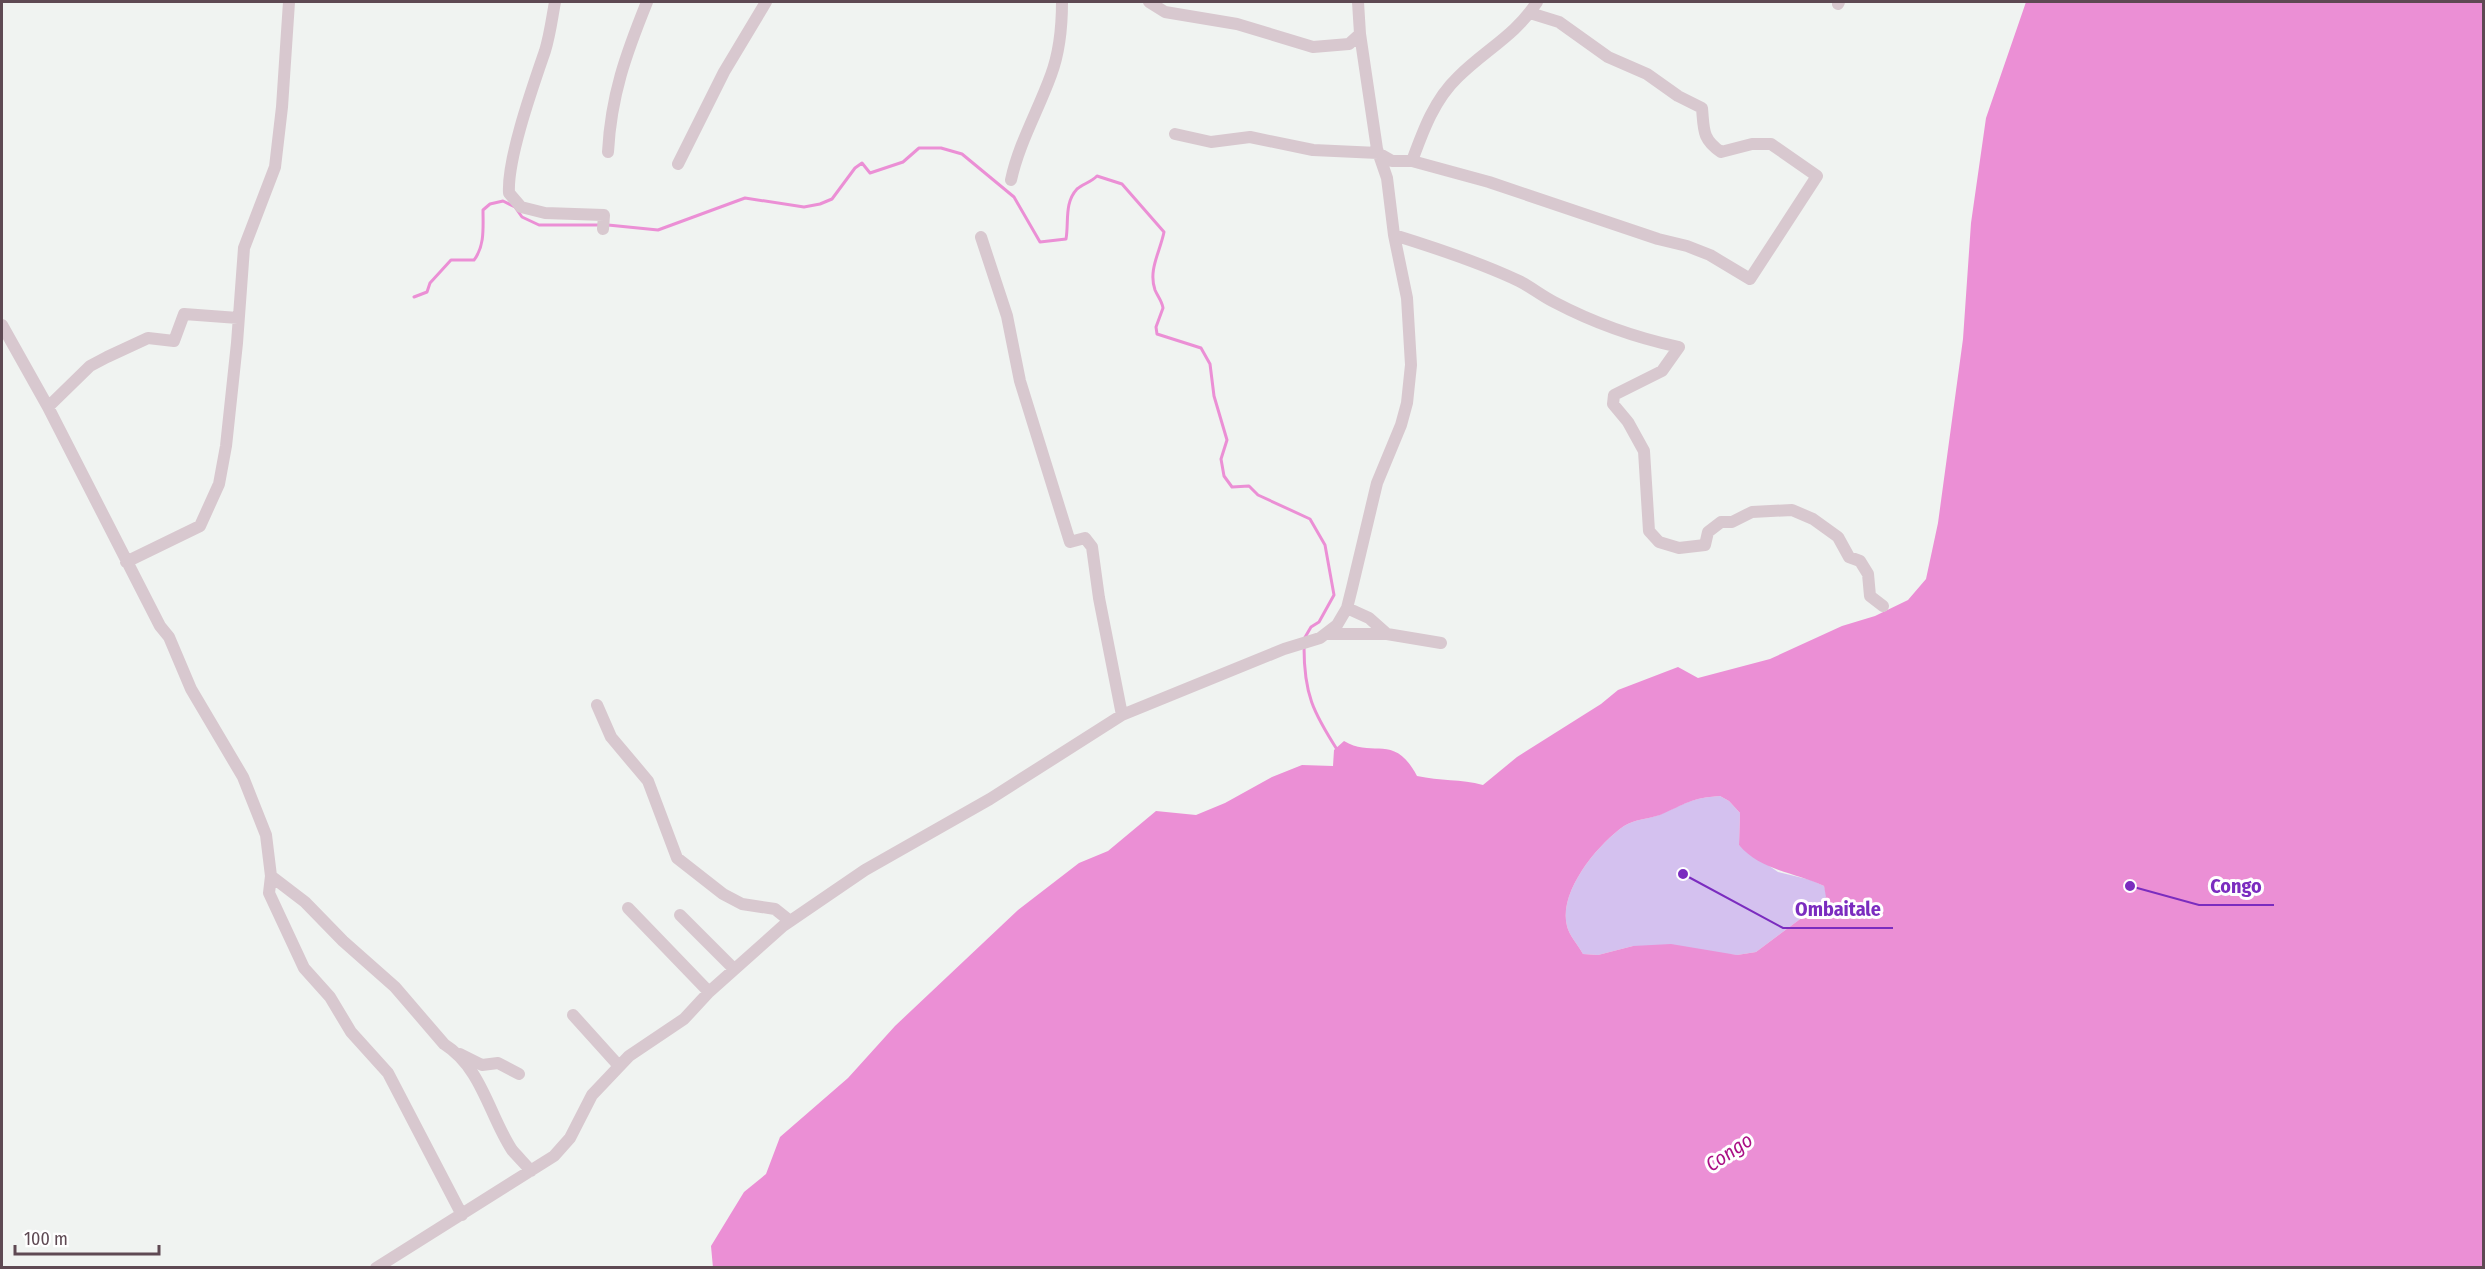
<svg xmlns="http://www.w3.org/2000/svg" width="2485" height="1269" font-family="'Fira Sans Condensed',sans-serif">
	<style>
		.green { fill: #d4c1ef }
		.water { fill: #eb8fd5; fill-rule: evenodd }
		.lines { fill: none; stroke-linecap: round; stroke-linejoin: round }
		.stream { stroke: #eb8fd5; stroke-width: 3 }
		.street { stroke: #d8c8cf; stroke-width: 12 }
		.labels { text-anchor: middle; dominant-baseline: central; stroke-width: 6; stroke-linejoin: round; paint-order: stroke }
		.water-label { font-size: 20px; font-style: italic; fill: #aa0f85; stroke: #fff }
		.leader { fill: none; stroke: #7b2cbf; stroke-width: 2 }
		.callout-dot { fill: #7b2cbf; stroke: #fff; stroke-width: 2 }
		.callout-label { font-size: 20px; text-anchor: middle; font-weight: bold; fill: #7b2cbf; stroke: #fff; stroke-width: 6; stroke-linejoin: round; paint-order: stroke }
	</style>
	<rect width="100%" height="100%" fill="#f0f3f1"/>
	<path class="green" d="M1720,796L1729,801L1740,813L1739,845L1778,872L1811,880L1824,886L1827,897L1815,908L1756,952L1737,955L1633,946L1598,955L1583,954C1578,945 1569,935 1567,926C1558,892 1598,844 1624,826C1635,819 1648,819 1659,815C1685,804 1690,798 1720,796Z"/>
	<path class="water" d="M2026,2H2483V1267L713,1268L711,1246L744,1192L766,1174L780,1137L848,1078L895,1026L1018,910L1079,863L1108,851L1156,811L1196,815L1225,803L1272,777L1302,765L1333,766L1334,750L1344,741C1373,759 1394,732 1417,776C1440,781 1461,779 1483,785L1517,757L1601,704L1618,690L1678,667L1698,678L1770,659L1842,626L1875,616L1908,600L1926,579L1938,523L1963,339L1971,223L1986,118ZM1720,796L1729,801L1740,813L1739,845C1761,871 1795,872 1824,886L1826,897L1815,908L1756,952L1737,955L1671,944L1633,946L1598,955L1583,954C1578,945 1569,935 1567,926C1558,892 1598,844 1624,826C1635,819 1648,819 1660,815C1686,804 1690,798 1720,796Z"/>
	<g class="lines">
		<path class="stream" d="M608,225L658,230L745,198L804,207L820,204L832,199L855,168L862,163L870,173L903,162L919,148H941L962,154L1014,197L1040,242L1066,239C1069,222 1064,203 1077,189C1083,184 1091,182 1097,176L1122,184L1164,232C1160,252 1148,270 1155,290C1158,297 1162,301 1163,308L1156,327L1157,334L1201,348L1210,364L1214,396L1227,440L1221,459L1224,476L1232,487L1249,486L1258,495L1310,519L1325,545L1334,595L1319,622L1311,627L1304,639
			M414,297L427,292L430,283L451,260H474C485,246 483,227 483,210L490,204L503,201L515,207L522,217L539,225H601
			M1304,647C1304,694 1313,712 1338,751"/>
		<path class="street" d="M555,2C552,18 550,35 545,51C533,86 507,159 509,193L521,207L545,213L604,215L603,229
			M1149,2L1165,12L1237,24L1313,47L1349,44L1360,34
			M1838,4L1839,2
			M1175,134L1211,142L1250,137L1313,150L1378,153L1392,161H1412L1489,182L1658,239L1687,246L1710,255L1750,279L1817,176L1771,144H1752L1721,152C1702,139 1704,130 1702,108L1678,96L1647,74L1608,57L1559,22L1530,13
			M608,152C611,95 626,54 647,2
			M1412,161C1423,131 1434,100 1458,77C1485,50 1516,35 1537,2
			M678,164L724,72L766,2
			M1011,180C1019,143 1038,111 1051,75C1060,51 1062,27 1062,2
			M1394,235C1436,248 1479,262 1519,281C1531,287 1542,296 1554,302C1592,322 1637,338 1679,347L1662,371L1614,395L1613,404L1628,422L1644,451L1649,531L1659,542L1679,548L1705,545L1708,532L1721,522H1732L1752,512L1792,510L1813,519L1838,537L1849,557L1860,561L1868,574L1870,596L1883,606
			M981,237L1007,316L1020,381L1070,542L1085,538L1092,547L1099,598L1122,715
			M2,325L48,407L160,626L169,637L191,689L243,777L266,835L271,876L305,902L343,941L395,987L444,1044C482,1068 489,1115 512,1150C518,1157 525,1164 531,1171
			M48,407L90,366L107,357L148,338L174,341L184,314L238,318
			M126,562L200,526L219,484L226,446L237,343L244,248L275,167L282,107L289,2
			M1347,608L1369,618L1387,634
			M1326,634H1387L1441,643
			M597,705L611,737L648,781L677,858L723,894L742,904L775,909L790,921
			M271,876L269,893L304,968L330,997L351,1032L388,1073L462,1215
			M628,908L709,992
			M680,915L734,969
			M573,1015L619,1066
			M460,1054L482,1065L498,1063L519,1074
			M376,1268L554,1156L570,1138L592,1095L629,1056L684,1019L709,992L783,926L865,870L990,799L1122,715L1284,649L1320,638L1337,625L1347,608L1352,588L1377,483L1401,425L1407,403L1411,365L1407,298L1394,235L1387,178L1377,149L1360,34L1358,2"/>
	</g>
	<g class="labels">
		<g class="water-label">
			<text transform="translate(1729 1152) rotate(-34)">Congo</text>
		</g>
	</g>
	<path class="leader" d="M2130 886L2199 905H2274M1683 874L1783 928H1893"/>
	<g class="callout-dot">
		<circle cx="2130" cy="886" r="6"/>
		<circle cx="1683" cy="874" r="6"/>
	</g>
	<g class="callout-label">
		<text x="2236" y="893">Congo</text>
		<text x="1838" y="916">Ombaitale</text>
	</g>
	<rect width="2485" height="1269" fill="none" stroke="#5e4953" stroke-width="6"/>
	<path d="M15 1245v9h144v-9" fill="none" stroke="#5e4953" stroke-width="3"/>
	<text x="24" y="1245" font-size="18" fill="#5e4953" stroke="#ffffff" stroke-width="4.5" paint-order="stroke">100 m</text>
</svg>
